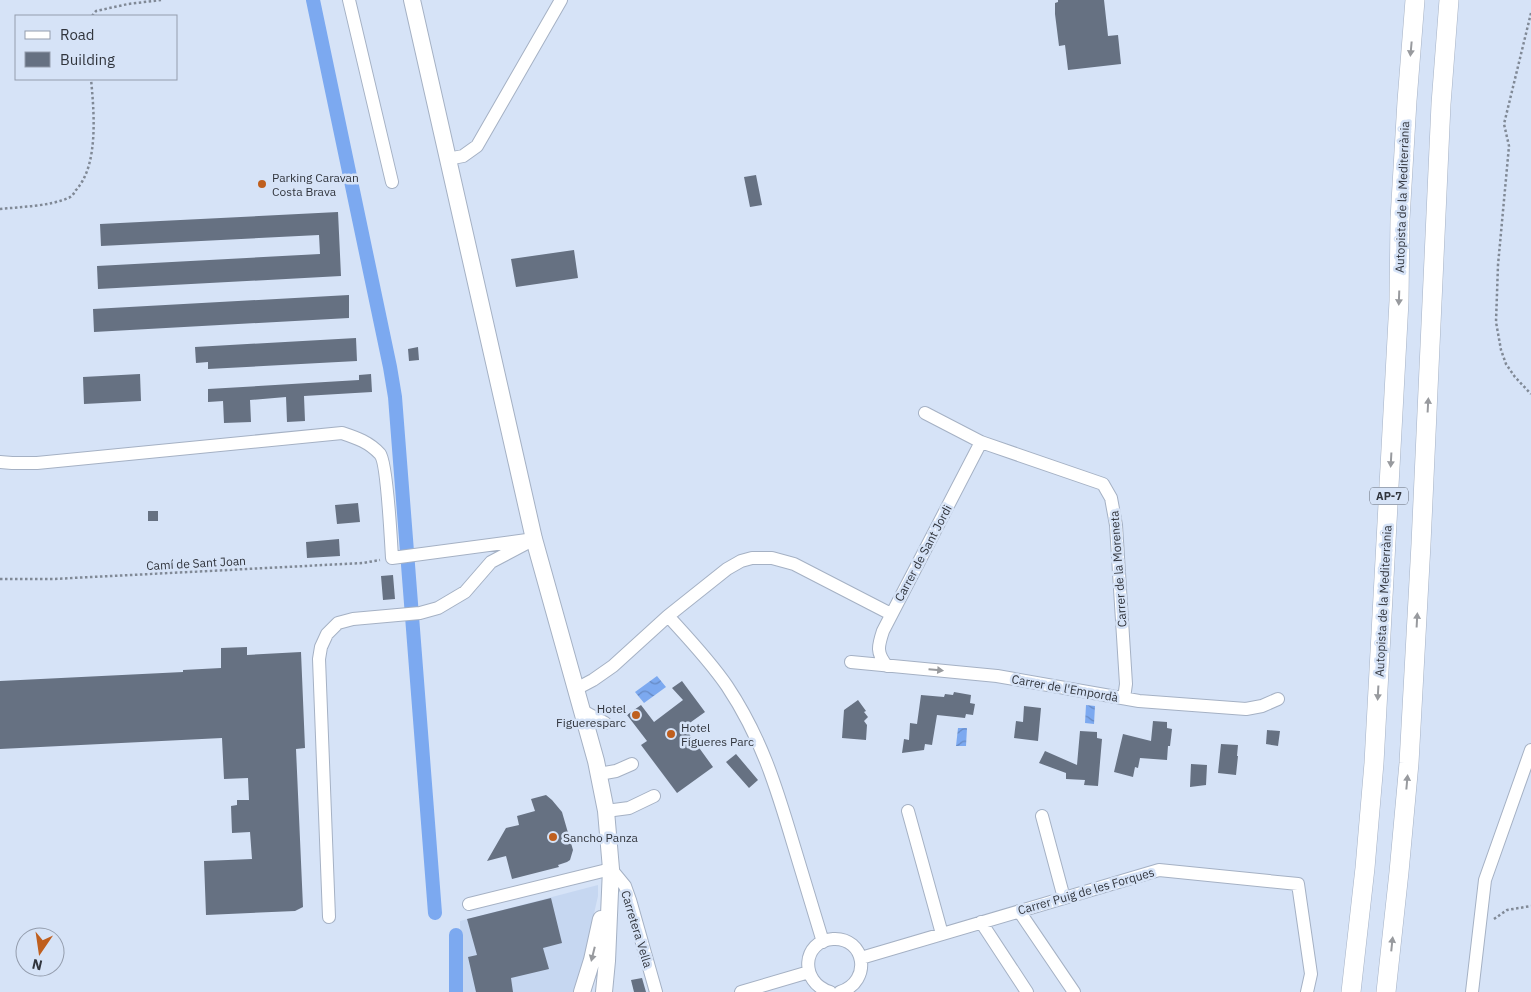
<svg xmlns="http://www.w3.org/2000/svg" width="1531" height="992" font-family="'IBM Plex Sans',sans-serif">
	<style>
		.built { fill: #c6d7f1 }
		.water { fill: url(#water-waves) }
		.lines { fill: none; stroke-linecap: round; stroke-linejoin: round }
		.canal { stroke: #7ca9f0; stroke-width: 14 }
		.building { fill: #667182 }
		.minor-casing { stroke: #a5b1c4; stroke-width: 14 }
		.major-casing { stroke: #a5b1c4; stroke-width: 18 }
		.highway-casing { stroke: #a5b1c4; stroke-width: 20 }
		.path { stroke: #808996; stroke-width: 2.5; stroke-dasharray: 2.5 2.5; stroke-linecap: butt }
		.minor { stroke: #fff; stroke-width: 12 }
		.major { stroke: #fff; stroke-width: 16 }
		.highway { stroke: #fff; stroke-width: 19 }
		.oneway { fill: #989a9e }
		.poi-dot { fill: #bf5f1e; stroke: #d6e3f7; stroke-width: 2 }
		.labels { text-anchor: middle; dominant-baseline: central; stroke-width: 5; stroke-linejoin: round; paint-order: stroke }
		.shield { fill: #d6e3f7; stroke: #626975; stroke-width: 1 }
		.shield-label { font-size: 11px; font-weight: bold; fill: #31353d }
		.poi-label { font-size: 12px; fill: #31353d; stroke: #d6e3f7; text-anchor: start }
		.street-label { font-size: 12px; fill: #31353d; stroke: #d6e3f7 }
	</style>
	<defs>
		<pattern id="water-waves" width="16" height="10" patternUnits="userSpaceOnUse" patternTransform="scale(1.25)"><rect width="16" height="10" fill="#7ca9f0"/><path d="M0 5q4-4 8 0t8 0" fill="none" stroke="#668ac4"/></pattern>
	</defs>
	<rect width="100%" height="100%" fill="#d6e3f7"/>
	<path class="built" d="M598,885V896L582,966L573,992H461L460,921Z"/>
	<path class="water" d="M657,676L666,687L644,703L635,692Z
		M1086,705L1095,706L1094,724L1085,723Z
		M958,728H967L966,746H956Z"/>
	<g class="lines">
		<path class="canal" d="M313,0L390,367L395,397L435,913
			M456,935V992"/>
	</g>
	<path class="building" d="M1058,0H1104L1108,36L1118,35L1121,64L1068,70L1065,45L1059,46L1055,14V3L1058,2Z
		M756,175L762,205L750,207L744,177Z
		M338,212L341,276L98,289L97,266L320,254L319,235L101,246L100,224Z
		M574,250L578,278L516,287L511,259Z
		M349,295V318L94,332L93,309Z
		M356,338L357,361L208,369V362L196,363L195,347Z
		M418,347L419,360L409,361L408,349Z
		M140,374L141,401L84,404L83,377Z
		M371,374L372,392L304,396L305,421L287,422L286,397L250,400L251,422L224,423L223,401L208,402V389L359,380V375Z
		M358,503L360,522L337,524L335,505Z
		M148,511H158V521H148Z
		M339,539L340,556L307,558L306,542Z
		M393,575L395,599L383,600L381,576Z
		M247,647V655L301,652L305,748L296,749L303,907L295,911L206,915L204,861L252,859L250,832L232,833L231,806L237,805V800H249L248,778L224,779L222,738L0,749V681L183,672V670L221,668V648Z
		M682,681L705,712L684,727L713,767L677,793L641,745L647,741L627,715L641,705L654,722L683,700L672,688Z
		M954,692L971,695L970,703L975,704L973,715L966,714L965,718L937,715L932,745L925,744L924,750L902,753L904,739L909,740L910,723L917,724L921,695L944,697L945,694L953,695Z
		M858,700L866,711L864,712L868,717L864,721L867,725L866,740L842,738L844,710Z
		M1024,706L1041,708L1038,741L1014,738L1016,721L1023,722Z
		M1153,721L1167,722V728L1172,729L1170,746H1168L1167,760L1140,758L1138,768L1135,767L1133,777L1114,772L1123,734L1151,741Z
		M1267,730L1280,731L1278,746L1266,744Z
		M1080,731L1097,732V738L1102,739L1098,786L1084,785L1085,780L1066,779V773L1039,763L1045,751L1077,765Z
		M1221,744L1238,745L1237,756H1238L1236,775L1218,773Z
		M736,754L758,780L749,788L726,762Z
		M1191,764L1207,765L1206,785L1190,787Z
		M546,795L552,800L562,812L573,850L570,860L567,862L558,865L559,867L512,879L506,856L487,861L506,828L519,825L517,816L535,811L531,799Z
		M551,898L562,943L543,948L549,969L511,978L513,992H476L468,957L477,955L467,919Z
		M642,978L646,992H634L631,980Z"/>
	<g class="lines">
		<g class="minor-casing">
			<path id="minor" d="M349,0L392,182
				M448,159L463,156L477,146L561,0
				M925,413L981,442L1103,484L1111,498L1116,525L1126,684L1124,698
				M0,462L12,463H37L342,433C357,438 369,442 380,454C387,462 391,541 392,558L534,539
				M668,616C689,639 710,661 727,686C761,737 776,786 793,843C803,876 813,909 823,942
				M851,662L997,676L1139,701L1246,709L1262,706L1278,699
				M887,666C876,653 878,646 883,631L981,442
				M576,689L593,680L613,666L668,616L727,569L741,561L752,558H772L794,564L891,614
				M581,710L605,723
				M599,774L616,771L632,764
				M606,811L629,808L654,796
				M908,811L942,934
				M1042,816L1064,898
				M469,904L611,869L625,886L630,900L656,992
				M1019,911L1074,992
				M329,917L319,659L321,647L327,634L338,623L353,619L420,613L438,608L465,592L491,562L527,543
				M981,922L1027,992
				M861,958L1159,870L1298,884L1311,974L1307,992
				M741,992L809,972
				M830,992C799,982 802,941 833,939C865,937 873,981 840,992
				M1472,992L1485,880L1531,750"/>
		</g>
		<g class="major-casing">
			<path id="major" d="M412,0L534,539L596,761L606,811L611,869L607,961L604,992
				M582,992L592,960L601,919"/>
		</g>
		<g class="highway-casing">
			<path id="highway" d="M1351,992L1365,868L1374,763L1399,301L1400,219L1407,101L1415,0
				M1386,992L1399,872L1409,763L1421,544L1441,104L1449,0"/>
		</g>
		<path class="path" d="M1531,13L1504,124L1509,146L1498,265L1496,322L1501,350L1506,364L1515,377L1531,394
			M92,16L96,11L128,4L161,0
			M0,209C20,207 51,206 68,198C72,197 74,193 76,190C99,165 94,111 91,79
			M0,579H53L363,563L380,560
			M1494,919L1507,910L1531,906"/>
		<use href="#minor" class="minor"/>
		<use href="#major" class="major"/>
		<use href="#highway" class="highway"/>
	</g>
	<defs><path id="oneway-solid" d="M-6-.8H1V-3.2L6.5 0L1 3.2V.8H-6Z" transform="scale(1.25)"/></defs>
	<g class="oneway">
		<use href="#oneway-solid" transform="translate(1411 49) rotate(95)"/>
		<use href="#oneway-solid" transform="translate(1399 298) rotate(92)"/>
		<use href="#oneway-solid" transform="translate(1428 405) rotate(-87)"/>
		<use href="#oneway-solid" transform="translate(1391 460) rotate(93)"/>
		<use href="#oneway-solid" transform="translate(1417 620) rotate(-87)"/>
		<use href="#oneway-solid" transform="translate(936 670) rotate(5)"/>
		<use href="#oneway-solid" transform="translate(1378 693) rotate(93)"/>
		<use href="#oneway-solid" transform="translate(1407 782) rotate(-85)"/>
		<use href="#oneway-solid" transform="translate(1392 944) rotate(-84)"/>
		<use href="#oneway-solid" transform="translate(593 954) rotate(104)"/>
	</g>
	<g class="poi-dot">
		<circle cx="262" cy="184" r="5"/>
		<circle cx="636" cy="715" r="5"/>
		<circle cx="671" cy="734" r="5"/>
		<circle cx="553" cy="837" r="5"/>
	</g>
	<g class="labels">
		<rect class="shield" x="1370" y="487.5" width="38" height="17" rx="4"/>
		<g class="shield-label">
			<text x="1389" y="496">AP-7</text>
		</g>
		<g class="poi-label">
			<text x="272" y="177">Parking Caravan<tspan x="272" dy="14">Costa Brava</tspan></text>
			<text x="626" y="708" text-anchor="end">Hotel<tspan x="626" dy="14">Figueresparc</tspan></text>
			<text x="681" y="727">Hotel<tspan x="681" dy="14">Figueres Parc</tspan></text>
			<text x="563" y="837">Sancho Panza</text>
		</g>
		<g class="street-label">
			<text transform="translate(1402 197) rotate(-88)">Autopista de la Mediterrània</text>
			<text transform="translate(923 553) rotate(-62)">Carrer de Sant Jordi</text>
			<text transform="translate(196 563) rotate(-3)">Camí de Sant Joan</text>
			<text transform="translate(1118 569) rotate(-94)">Carrer de la Moreneta</text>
			<text transform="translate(1383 601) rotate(-87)">Autopista de la Mediterrània</text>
			<text transform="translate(1065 688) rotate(10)">Carrer de l'Empordà</text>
			<text transform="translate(1086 891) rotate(-16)">Carrer Puig de les Forques</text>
			<text transform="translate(637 929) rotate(73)">Carretera Vella</text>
		</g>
	</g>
	<rect x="15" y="15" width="162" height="65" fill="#d6e3f7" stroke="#949dad"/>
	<rect x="25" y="31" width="25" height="8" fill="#ffffff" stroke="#949dad"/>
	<text x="60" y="40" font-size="15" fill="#31353d">Road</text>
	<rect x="25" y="52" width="25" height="15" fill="#667182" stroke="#949dad"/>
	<text x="60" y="65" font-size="15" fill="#31353d">Building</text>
	<g transform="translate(40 952) rotate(193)"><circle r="24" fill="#d6e3f7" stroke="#949dad"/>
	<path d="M0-4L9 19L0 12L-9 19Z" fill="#bf5f1e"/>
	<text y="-8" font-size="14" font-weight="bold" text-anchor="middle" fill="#31353d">N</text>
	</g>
</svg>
